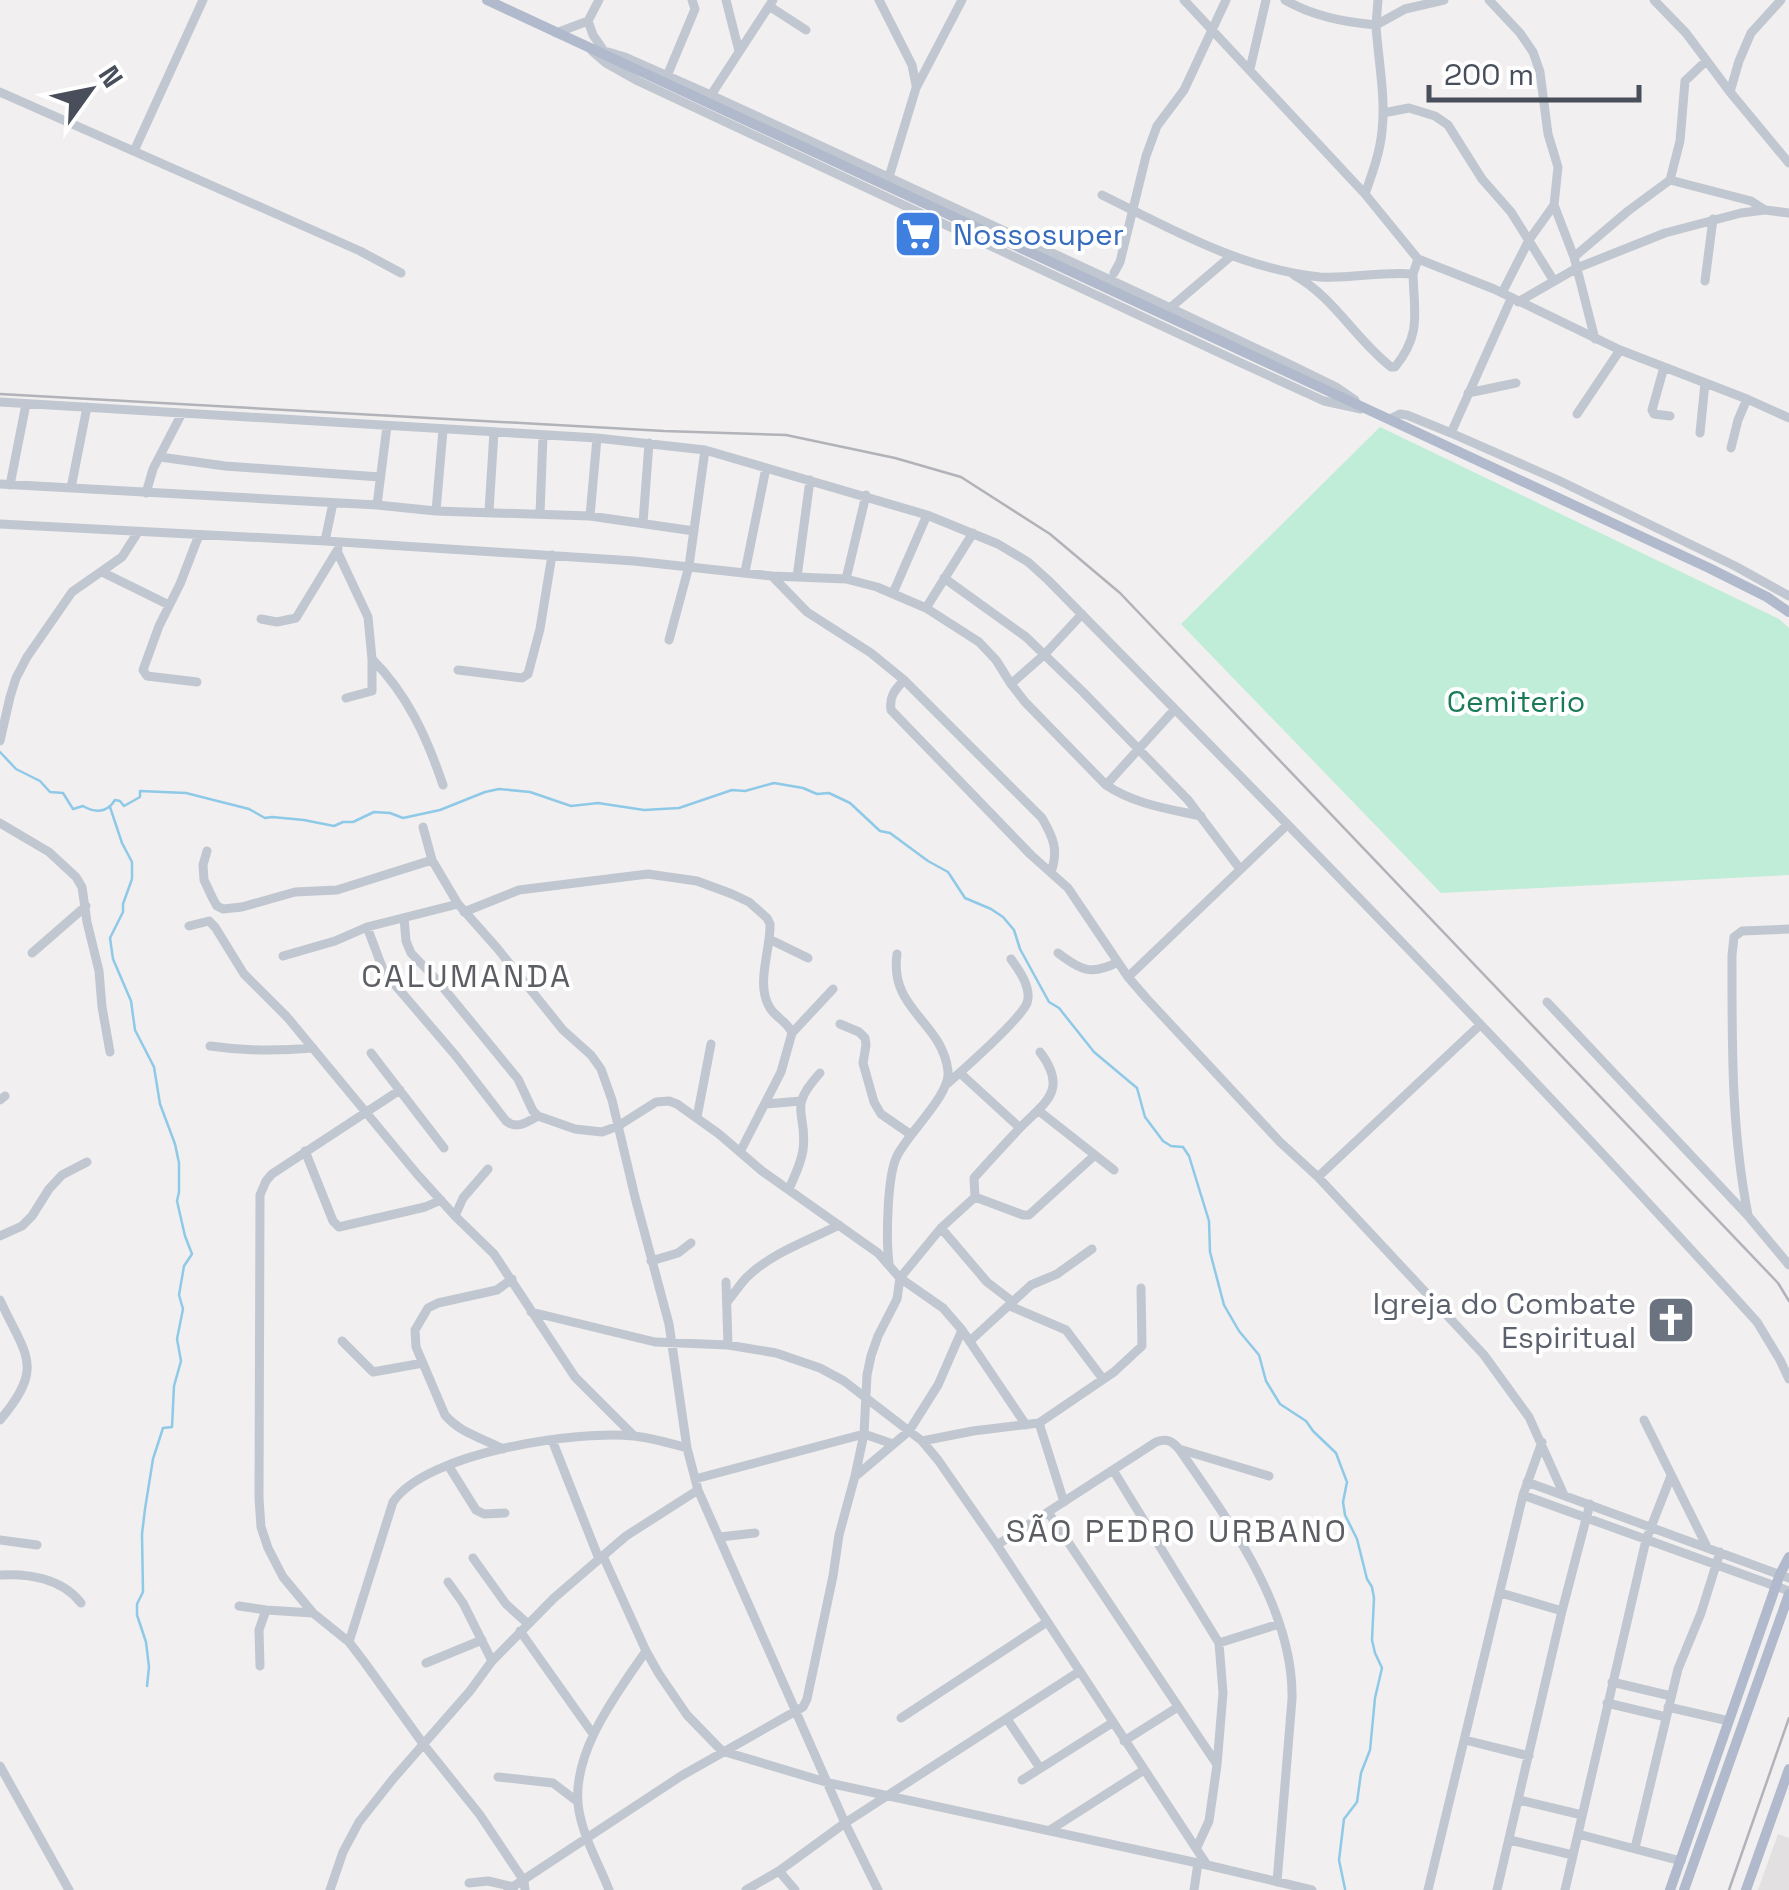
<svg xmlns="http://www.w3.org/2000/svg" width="1789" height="1890" font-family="'Space Grotesk',sans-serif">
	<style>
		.education { fill: #e2e0e0 }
		.green { fill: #bfedd7 }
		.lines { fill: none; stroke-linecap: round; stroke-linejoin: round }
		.stream { stroke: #8fc9e8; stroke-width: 2.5 }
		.minor { stroke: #c0c7d0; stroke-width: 9 }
		.major { stroke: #b0bacc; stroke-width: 10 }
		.rail { stroke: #b1b3b9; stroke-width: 2.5 }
		.labels { text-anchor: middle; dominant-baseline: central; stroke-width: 8; stroke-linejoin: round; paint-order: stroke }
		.shop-label { font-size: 30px; fill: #366cbe; stroke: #fff; text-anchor: start }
		.park-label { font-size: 30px; fill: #1b7a57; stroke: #fff }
		.worship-label { font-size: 30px; fill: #5b616d; stroke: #fff; text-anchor: end }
		.neighbourhood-label { font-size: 32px; letter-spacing: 2.5px; fill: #5c5e63; stroke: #fff }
	</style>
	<rect width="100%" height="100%" fill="#f1efef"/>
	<path class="education" d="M1778,1834L1789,1838V1890H1758Z"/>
	<path class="green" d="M1380,427L1779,619L1789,628V875L1441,893L1181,624Z"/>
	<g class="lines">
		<path class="stream" d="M0,752L16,769L40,781L50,792L63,793L73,809L83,806C95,813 107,813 115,800L120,801L124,806L140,797V791L186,793L249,809L265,818L272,817L304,820L334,826L343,822H353L374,812L390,813L403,818L440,810L485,792L499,789L530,792L571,806L598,803L644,810L679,808L732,790L745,791L774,783L803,788L817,794L829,793L850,803L880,831L890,833L928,861L948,872L965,898L991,909L1003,917L1014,930L1020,949L1049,1002L1059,1008L1094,1052L1137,1088L1145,1117L1163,1141L1171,1146L1183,1147L1189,1156L1209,1221L1210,1252L1224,1305L1239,1331L1259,1355L1266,1381L1280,1404L1306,1421L1313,1431L1336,1453L1342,1469L1347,1482L1343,1502L1345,1515L1357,1539L1367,1579L1372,1587L1374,1598L1372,1640L1375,1653L1382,1668L1375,1698L1370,1750L1361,1773L1357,1802L1344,1819L1339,1860L1345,1889
			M110,807L122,843L132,862V879L123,904V912L110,938L113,959L131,1001L135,1030L154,1067L160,1104L175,1144L179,1163V1192L177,1201L185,1236L192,1254L184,1266L179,1295L183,1309L177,1339L181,1361L174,1386L172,1427L163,1428L153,1459L145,1509L142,1534L143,1592L137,1604V1615L146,1642L149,1667L147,1686"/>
		<path class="minor" d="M726,0L739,51
			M879,0L912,65L916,85
			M1184,0L1365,194L1418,259L1494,289L1620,350L1747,399L1789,418
			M1285,0C1313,16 1343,22 1376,25C1378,60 1386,96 1382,131C1380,153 1372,174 1365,194
			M1489,0L1520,33L1533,52L1540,72L1548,134L1558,167L1554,205L1574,257
			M1654,0L1686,33L1730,92L1789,163
			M769,6L806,30
			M588,21L593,35L604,51
			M1376,25L1405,9L1444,0
			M1376,25L1378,0
			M556,33L588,21L599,0
			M592,51L606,63L638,81L1239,362L1324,401L1361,409
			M608,52L625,57L711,95L1143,295L1285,362L1336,387L1355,400
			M1250,69L1266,0
			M667,76L695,9L692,0
			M0,92L360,251L401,273
			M1730,92L1739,61L1751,33L1781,0
			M711,95L773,0
			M1383,113L1409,108L1435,116L1448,125L1482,179L1511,212L1554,281
			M134,151L203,0
			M889,177L916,88L962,0
			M1670,180L1751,201L1765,210
			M1102,195C1171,229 1241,269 1320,277C1351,279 1382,271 1413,274L1418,259
			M1114,273L1120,262L1146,156L1157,126L1184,90L1226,0
			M1294,275C1334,297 1355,339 1391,367H1395C1422,334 1414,312 1413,274
			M1705,281L1713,219
			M1502,293L1529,240L1554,205
			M1518,302L1577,268L1665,233L1741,213L1765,210L1789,213
			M1170,308L1231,256
			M1595,339L1574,257L1628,211L1670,180L1680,141L1685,81L1706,61
			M1664,367L1652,410L1654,414L1670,416
			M1468,393L1516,383
			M0,402L597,438L705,450L927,515L998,544L1028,562L1048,580C1288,824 1528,1068 1757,1322L1780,1360L1789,1379
			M1577,414L1620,350
			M1390,419L1400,414L1407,415L1451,433L1511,299
			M1451,433L1560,481L1735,566L1789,596
			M1700,433L1705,383
			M1731,448L1738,420L1747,399
			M160,457L225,466L380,477
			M0,484L377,505L436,511L590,516L694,531
			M10,485L26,404
			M71,488L87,407
			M146,493L153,469L181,415
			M377,505L387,426
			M436,511L443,430
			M489,511L494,432
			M540,514L543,435
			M590,516L597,438
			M643,523L649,443
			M0,524L325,541L634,561L772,576L846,579L877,587L926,608L979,642L996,660L1011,684L1025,702L1106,785C1134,804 1169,809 1201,816
			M325,541L333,503
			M337,551L368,617L372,659V691L346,698
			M102,572L169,605
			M745,572L766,468
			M772,576L807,612L871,653L904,680L1042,818C1053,837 1059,850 1051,872
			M797,577L810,480
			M944,578L1026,637L1083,692L1188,800L1240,869
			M846,579L866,495
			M893,593L927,515
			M926,608L973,533
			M261,619L277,622L296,618L338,549
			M669,640L689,566L705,450
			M372,659C408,695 427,738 443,785
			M458,670L522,678L528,674L540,629L552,555
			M904,680C895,690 889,696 891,710L1031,855L1068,888L1128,977L1147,999L1280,1142L1318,1177L1484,1355L1529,1417L1564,1495
			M197,682L147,676L143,670L159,626L180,584L199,535
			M1011,684L1045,654L1082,614
			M0,741L10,697L16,678L27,657L72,592L122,557L138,532
			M1106,785L1175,709
			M0,823L49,852L76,877L82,887L87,922L99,971L102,1007L110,1052
			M423,827L432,860L458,904L497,948L563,1030L591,1055L601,1069L612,1100L635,1197L669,1324L687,1448L698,1490L845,1823L878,1890
			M207,851L203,865L204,880L213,899L217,906L223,909L242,907L295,892L337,890L432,860
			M464,912L519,890L648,874L697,881L732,894L749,902L767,918L770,924C771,950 755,984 770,1008C776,1018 787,1021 792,1033L781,1072L740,1152
			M404,918L406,941L411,953L436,979L518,1079L533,1111L538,1116L575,1129L602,1132L618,1126L656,1102L669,1101L677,1104L719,1134L762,1171L878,1253L900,1278L943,1308L962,1330L1026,1425
			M189,926L209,921L215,927L244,974L287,1017L417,1174L455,1216L494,1254L575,1377L634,1436
			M367,927L384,972L456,1056L506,1121C517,1130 527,1122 538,1116
			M769,939L808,958
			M32,953L86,906
			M1058,953C1080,970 1091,976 1118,962
			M283,956L335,941L367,927L458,904
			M1128,977L1287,825
			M1547,1002L1749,1217L1789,1265
			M840,1024L859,1032L865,1038L866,1045L863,1063L874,1102L881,1114L910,1134
			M792,1033L833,989
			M210,1046C244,1051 279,1051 313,1048
			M371,1053L444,1148
			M960,1073L1020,1128
			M947,1084C964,1069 1020,1020 1027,1003C1032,988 1019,970 1011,959
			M400,1090L272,1174L266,1181L260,1195L259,1498L261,1527L268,1548L283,1577L313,1613L349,1642L365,1663L424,1745L480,1815L524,1881L525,1890
			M0,1100L5,1096
			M766,1104L801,1101
			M1039,1111L1114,1170
			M697,1117L711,1044
			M305,1151L333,1221L339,1227L425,1207L441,1200
			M1318,1177L1480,1025
			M789,1189C794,1177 801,1164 803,1150C808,1111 786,1110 820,1073
			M975,1197L1023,1215H1029L1095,1155
			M1748,1215C1731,1129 1732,1043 1732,955L1734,937L1742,931L1789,929
			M455,1216L463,1198L488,1169
			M941,1228L987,1282L1013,1302
			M0,1236L22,1226L32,1216L49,1189L62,1175L87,1162
			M651,1261L678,1253L691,1243
			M889,1263C886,1240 887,1176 897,1156C909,1132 951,1094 948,1071C942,1021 889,1010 897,954
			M726,1282L728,1345
			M0,1300C25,1355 46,1366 0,1420
			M727,1302C734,1294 740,1284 747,1277C773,1252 808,1241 839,1225
			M1010,1306L1066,1330L1103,1379
			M531,1312L655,1342L728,1345L776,1353L820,1368L844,1381L922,1441L938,1460L997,1545L1207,1865
			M342,1341L373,1372L423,1363
			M970,1341L1031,1285L1057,1274L1092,1249
			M1644,1420L1707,1547
			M1039,1423L1064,1502
			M552,1440L599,1559
			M922,1441L973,1431L1039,1423L1114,1372L1142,1346L1141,1288
			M503,1449C483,1438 460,1433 445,1415L416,1347L415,1330L428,1308L438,1303L497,1290L512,1279
			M1179,1449L1269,1476
			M448,1465L476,1510L484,1514L505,1513
			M1113,1470L1219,1643L1223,1693L1217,1765L1209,1821L1197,1847
			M857,1475L909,1431L938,1385L962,1330
			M695,1479L864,1434L893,1444
			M1527,1482L1789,1578
			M1523,1495L1789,1591
			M1048,1512L1216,1763
			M720,1537L755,1533
			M0,1540L37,1545
			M997,1545L1156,1442C1167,1438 1172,1441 1179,1449C1229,1521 1294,1609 1292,1699L1277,1882
			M603,1556L646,1651L659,1674L687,1715L722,1751L829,1783L1207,1865L1312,1890
			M473,1558L506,1604L527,1623
			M0,1575C29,1573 63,1579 81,1603
			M448,1582L463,1603L492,1661
			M1501,1593L1562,1611
			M239,1606L266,1610L313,1613
			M520,1631L593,1734
			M349,1642L393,1502C427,1452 577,1430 634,1436C652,1438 670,1443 687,1448
			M1219,1643L1279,1624
			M426,1663L482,1640
			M260,1666L259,1630L266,1610
			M1612,1682L1671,1696
			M1607,1703L1666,1717
			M1668,1707L1729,1721
			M901,1718L1047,1622
			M1007,1719L1040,1768
			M1465,1740L1529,1756
			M1124,1741L1178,1707
			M0,1766L69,1890
			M498,1777L553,1783L578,1802
			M1022,1780L1112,1723
			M1519,1800L1582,1815
			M1050,1830L1144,1770
			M1578,1834L1681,1861
			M1510,1840L1573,1855
			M1635,1848L1678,1669L1701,1613L1720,1552
			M779,1871L795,1890
			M469,1883L488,1881L514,1887
			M330,1890L343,1852L359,1822L393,1779L470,1691L492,1661L554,1598L626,1536L698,1490
			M508,1890L681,1776L803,1707L807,1699L833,1576L839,1535L855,1476L864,1434L867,1375L871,1356L878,1336L897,1299L900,1278L941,1228L975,1197L974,1178C988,1162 1003,1146 1017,1131C1043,1103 1070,1092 1040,1052
			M609,1890C599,1864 584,1839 579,1811C569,1755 617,1693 646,1651
			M746,1890L779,1871L845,1823L1080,1671
			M1194,1890L1198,1863
			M1428,1890L1523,1495L1542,1442
			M1497,1890L1562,1611L1590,1504
			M1565,1890L1646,1540L1671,1476"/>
		<path class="major" d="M487,0L1709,568L1767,597L1789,612
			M1670,1890L1780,1574L1789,1557
			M1684,1890L1789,1594
			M1746,1890L1789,1769"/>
		<path class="rail" d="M0,394L664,431L786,435L895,458L961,477L1050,534L1120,593L1778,1283L1789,1301
			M1729,1890L1789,1718"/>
	</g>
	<defs>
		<g id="supermarket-square" transform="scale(2.5)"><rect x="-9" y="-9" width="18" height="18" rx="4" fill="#3f7fe0" stroke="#fff"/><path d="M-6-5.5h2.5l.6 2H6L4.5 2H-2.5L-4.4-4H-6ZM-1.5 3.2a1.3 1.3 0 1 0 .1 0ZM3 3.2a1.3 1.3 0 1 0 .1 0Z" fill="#fff"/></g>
		<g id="church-square" transform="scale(2.5)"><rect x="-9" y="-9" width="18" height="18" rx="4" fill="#6b7280" stroke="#fff"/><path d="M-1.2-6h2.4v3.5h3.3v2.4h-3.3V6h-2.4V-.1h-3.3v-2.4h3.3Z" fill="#fff"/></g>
	</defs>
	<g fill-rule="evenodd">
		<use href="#supermarket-square" x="918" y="234"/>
		<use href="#church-square" x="1671" y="1320"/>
	</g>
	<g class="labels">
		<g class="shop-label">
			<text x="953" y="234">Nossosuper</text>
		</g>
		<g class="park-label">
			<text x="1516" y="701">Cemiterio</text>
		</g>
		<g class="worship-label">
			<text x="1636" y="1303">Igreja do Combate<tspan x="1636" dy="34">Espiritual</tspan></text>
		</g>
		<g class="neighbourhood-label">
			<text x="467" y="976">CALUMANDA</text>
			<text x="1177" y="1531">SÃO PEDRO URBANO</text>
		</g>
	</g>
	<g transform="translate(90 90) rotate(57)" stroke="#ffffff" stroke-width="8" paint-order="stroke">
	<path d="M0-8L18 38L0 25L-18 38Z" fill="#484f5b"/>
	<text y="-15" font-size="28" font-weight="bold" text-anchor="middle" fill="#484f5b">N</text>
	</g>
	<path d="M1429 85v15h210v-15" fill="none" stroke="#484f5b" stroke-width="5"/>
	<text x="1444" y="85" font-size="30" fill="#484f5b" stroke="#ffffff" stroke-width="8" paint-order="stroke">200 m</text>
</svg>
